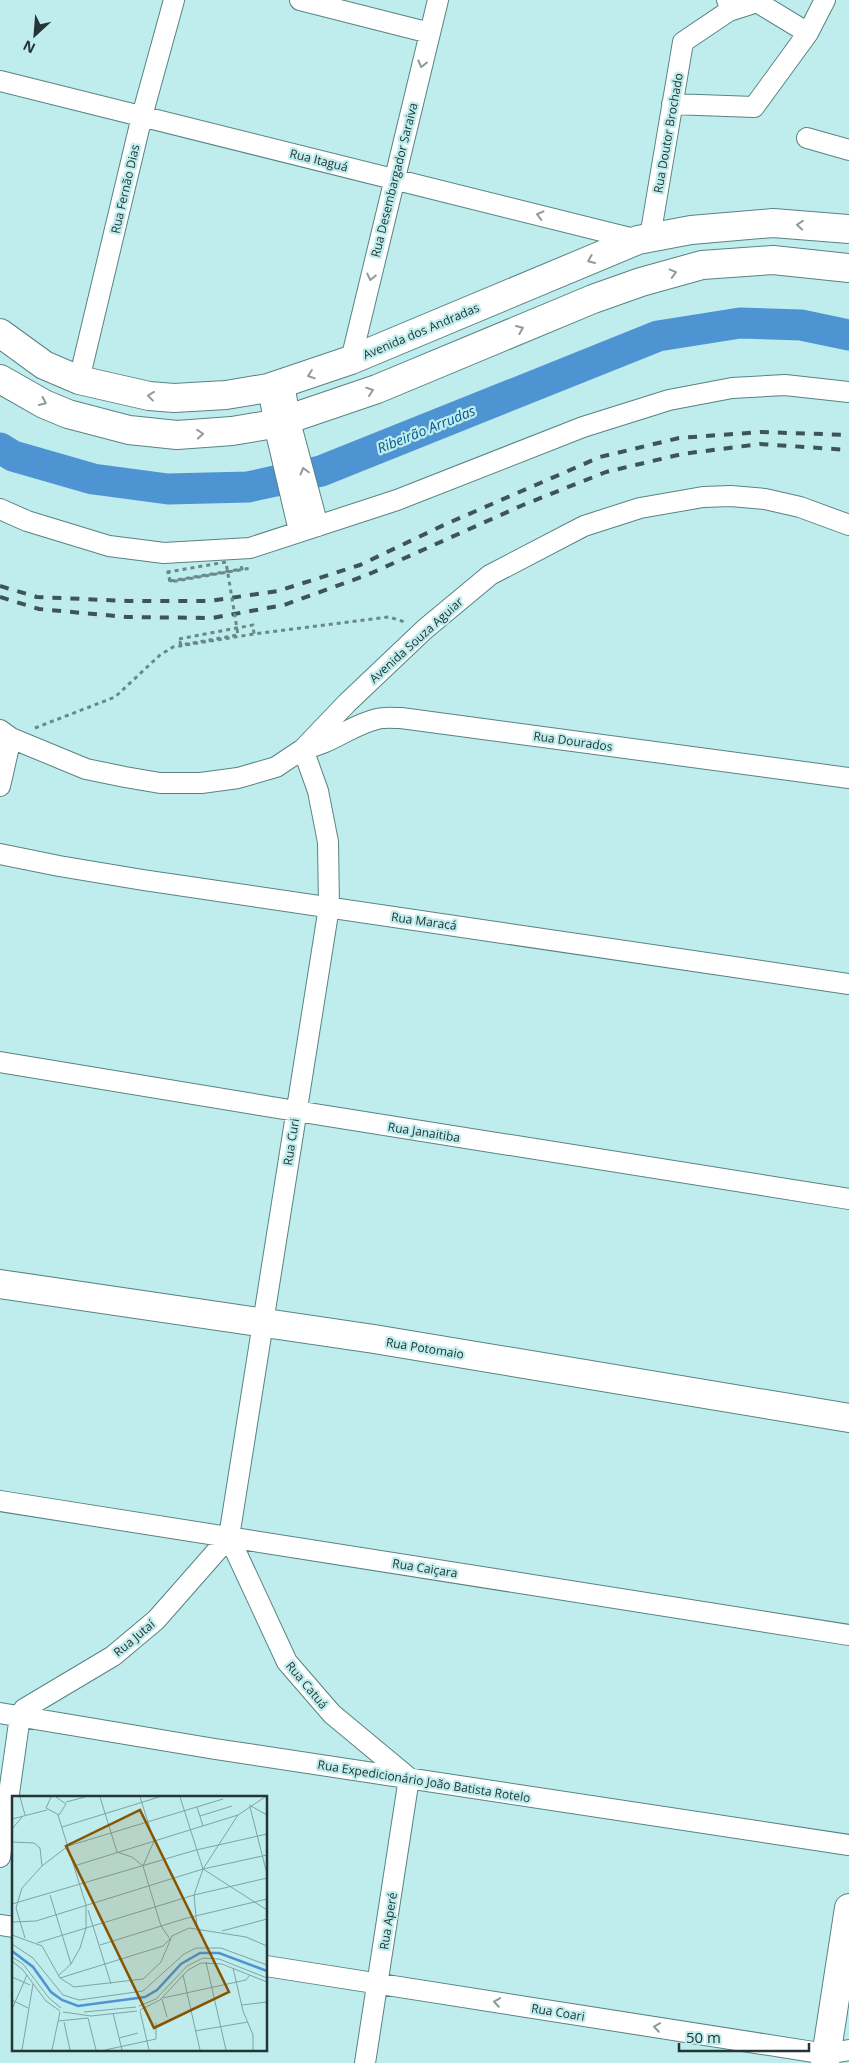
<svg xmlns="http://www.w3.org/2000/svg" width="849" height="2063" font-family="'Open Sans',sans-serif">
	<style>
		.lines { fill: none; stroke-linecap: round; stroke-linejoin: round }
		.river { stroke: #4e94d2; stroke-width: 31 }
		.street-casing { stroke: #598383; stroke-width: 22 }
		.secondary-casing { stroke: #598383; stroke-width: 30 }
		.primary-casing { stroke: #598383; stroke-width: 30 }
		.path { stroke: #698888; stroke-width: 3; stroke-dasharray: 4 4; stroke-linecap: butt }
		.street { stroke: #fff; stroke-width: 20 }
		.secondary { stroke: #fff; stroke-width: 28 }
		.primary { stroke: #fff; stroke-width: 28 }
		.rail { stroke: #3e5555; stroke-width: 4; stroke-dasharray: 9 9; stroke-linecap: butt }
		.path-bridge { stroke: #698888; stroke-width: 3; stroke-dasharray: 4 4; stroke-linecap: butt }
		.oneway { stroke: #919a9a }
		.labels { text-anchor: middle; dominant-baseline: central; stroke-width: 4.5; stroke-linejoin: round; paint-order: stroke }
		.street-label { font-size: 12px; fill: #233535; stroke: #bfecec }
		.water-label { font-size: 14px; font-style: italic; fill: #025892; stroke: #bfecec }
		.inset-river { fill: none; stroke: #4e94d2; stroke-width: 2.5 }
		.inset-road { fill: none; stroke: #81a3a3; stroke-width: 1 }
		.view { fill: #875400; fill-opacity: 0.15; stroke: #875400; stroke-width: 2.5 }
		.inset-edge { fill: none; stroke: #233535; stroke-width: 2.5 }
	</style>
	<rect width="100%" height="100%" fill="#bfecec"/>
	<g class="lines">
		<path class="river" d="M0,448L13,456L93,479L168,489L248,487L321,471L658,336L740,323L801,325L849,335"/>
		<g class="street-casing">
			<path id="street" d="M300,0L430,33
				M729,11L757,2L808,33
				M0,81L638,240
				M672,104L754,107L808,33L825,0
				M807,138L849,150
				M650,237L683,42L732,9L727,0
				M351,360L438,0
				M79,380L142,116L174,0
				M284,384L292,429L318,526
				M268,388L277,437L299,531
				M0,509L27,521L109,546L164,553L250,548L397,500L583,427L669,400L732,388L785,385L849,392
				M0,730L11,738L86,769L125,777L160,783H201L238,778L276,767L303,749L347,703L425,629L490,575L584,526L640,508L703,497L731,496L765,499L800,507L849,525
				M0,786L11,738
				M0,854L59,866L143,880L849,984
				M0,1062L296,1111L849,1199
				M0,1501L849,1635
				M229,1537L329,907L328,842L318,791L303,749C331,744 351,725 377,719C384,717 394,718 401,718L849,778
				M229,1537L287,1662L332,1714L409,1778L365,2063
				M0,1713L215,1749L849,1845
				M0,1857L20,1716L24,1709L113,1656L156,1620L229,1537
				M0,1925L14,1927
				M266,1966L826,2054L849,2050"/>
		</g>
		<g class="secondary-casing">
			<path id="secondary" d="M0,1284L374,1339L849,1418
				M825,2063L849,1908"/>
		</g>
		<g class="primary-casing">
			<path id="primary" d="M0,333L44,365L79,380L149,396L174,398L226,395L268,388L351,360L638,240L691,230L773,223L849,229
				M0,379L44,404L68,414L129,430L177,435L232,431L274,424L377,389L593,299L641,282L702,265L773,260L849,268"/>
		</g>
		<path class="path" d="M170,572H168L170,582L251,568
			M170,581L242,569L241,566
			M179,639L253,625L254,634
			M35,728L115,697L160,655L173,647L254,634L389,617L405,622"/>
		<use href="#street" class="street"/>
		<use href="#secondary" class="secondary"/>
		<use href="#primary" class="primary"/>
		<path class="rail" d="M0,586L37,597L128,601H209L278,591L360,565L446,524L600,457L679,438L761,432L849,435
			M0,597L39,609L127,617L212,618L284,605L367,575L523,505L606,472L682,454L760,444L849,450"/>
		<path class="path-bridge" d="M170,581L168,572L226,562L238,635L181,645L179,639"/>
	</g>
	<defs><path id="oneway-chevron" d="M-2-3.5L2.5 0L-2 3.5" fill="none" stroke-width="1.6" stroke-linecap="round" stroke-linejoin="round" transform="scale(1.25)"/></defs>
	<g class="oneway">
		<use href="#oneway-chevron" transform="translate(422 64) rotate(104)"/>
		<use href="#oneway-chevron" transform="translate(540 215) rotate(-166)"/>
		<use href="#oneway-chevron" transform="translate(800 225) rotate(-175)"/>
		<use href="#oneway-chevron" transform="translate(591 260) rotate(157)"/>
		<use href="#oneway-chevron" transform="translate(673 273) rotate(-15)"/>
		<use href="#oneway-chevron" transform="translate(371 277) rotate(103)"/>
		<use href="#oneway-chevron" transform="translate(520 329) rotate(-23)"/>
		<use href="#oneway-chevron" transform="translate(311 375) rotate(161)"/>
		<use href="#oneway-chevron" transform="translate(370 391) rotate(-19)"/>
		<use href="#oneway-chevron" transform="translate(151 396) rotate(-173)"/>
		<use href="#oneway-chevron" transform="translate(43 402) rotate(25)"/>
		<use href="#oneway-chevron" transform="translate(200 434) rotate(-5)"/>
		<use href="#oneway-chevron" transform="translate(304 471) rotate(-105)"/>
		<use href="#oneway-chevron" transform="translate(497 2002) rotate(-171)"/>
		<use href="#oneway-chevron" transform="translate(657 2027) rotate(-171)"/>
	</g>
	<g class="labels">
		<g class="street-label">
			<text transform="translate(668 133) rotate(-80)">Rua Doutor Brochado</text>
			<text transform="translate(319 160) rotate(14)">Rua Itaguá</text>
			<text transform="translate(394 180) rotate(-76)">Rua Desembargador Saraiva</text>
			<text transform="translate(125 189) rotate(-77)">Rua Fernão Dias</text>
			<text transform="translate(421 331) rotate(-23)">Avenida dos Andradas</text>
			<text transform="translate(416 640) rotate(-42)">Avenida Souza Aguiar</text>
			<text transform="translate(573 741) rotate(8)">Rua Dourados</text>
			<text transform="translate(424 921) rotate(8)">Rua Maracá</text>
			<text transform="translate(424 1132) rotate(9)">Rua Janaitiba</text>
			<text transform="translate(291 1142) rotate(-81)">Rua Curi</text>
			<text transform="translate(425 1348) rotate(9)">Rua Potomaio</text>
			<text transform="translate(425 1568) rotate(9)">Rua Caiçara</text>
			<text transform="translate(134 1638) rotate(-40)">Rua Jutaí</text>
			<text transform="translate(307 1685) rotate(50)">Rua Catuá</text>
			<text transform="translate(424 1781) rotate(9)">Rua Expedicionário João Batista Rotelo</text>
			<text transform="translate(388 1921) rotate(-81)">Rua Aperé</text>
			<text transform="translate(558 2012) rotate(9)">Rua Coari</text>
		</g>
		<g class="water-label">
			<text transform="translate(426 429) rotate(-22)">Ribeirão Arrudas</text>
		</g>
	</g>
	<g transform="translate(12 1796)">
		<rect width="255" height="255" fill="#bfecec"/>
		<path class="inset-river" d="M0,155L21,171L39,196L50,204L66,210L133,201L145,194L169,168L188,157H207L255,175"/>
		<path class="inset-road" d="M8,1L13,19M39,1L34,12L47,19M44,1L54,8L47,19M88,1L105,56L120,61L131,70M128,1L142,45L131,70M168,1L191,73M54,6L73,1M237,9L255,19M185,11L191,30M238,11L255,78M46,19L74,109V132L68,152L59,168L46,180M188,20L220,10M0,23L35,14M50,31L147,1M0,33L10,21M0,46L22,47L28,52L30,70M62,70L226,19M191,73L255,114M38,99L59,168M0,108L184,54L255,38M76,114L99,188M0,126L24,125L191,73L255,59M185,131L182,99L191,73L226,19L253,1M210,135L255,123M0,139L30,150L48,182L62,191L131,183L149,166L160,140L177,132L234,141L255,150M13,142L4,112L10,92L30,70L56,50L211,3M25,147L182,99L255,82M0,148L21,162L51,199L67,204L131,195L172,158L184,152H209L255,169M88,149L175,122L255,103M0,161L11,168L37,202L49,212M0,165L11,174L34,205L48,215M194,166L214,254M221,172L231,215L241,239V254M171,179L188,254M0,181L18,189M48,182L151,150L158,143L149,130L131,70M151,202L234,184L238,179M150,203L155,221M0,204L16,212M230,209L255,206M127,210L144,203L175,170L191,162L207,163L255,182M0,213L15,179M128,214L148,204L176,174L189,167L210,168L255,186M128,215L137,254M51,216L79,220L125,215M72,216L124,211M101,217L110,254M76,222L84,254M46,225L76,222M52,226L58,254M183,235L236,226M107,242L126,237M10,254L21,188M40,254L48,216M93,254L144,243V227"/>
		<path class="view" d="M128,14L217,196L142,232L54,50Z"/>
		<rect width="255" height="255" class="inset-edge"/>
	</g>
	<g transform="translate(35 35) rotate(206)" stroke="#bfecec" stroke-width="4" paint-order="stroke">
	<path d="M0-4L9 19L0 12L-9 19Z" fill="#233535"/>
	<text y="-8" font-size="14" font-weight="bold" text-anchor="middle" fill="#233535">N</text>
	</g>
	<path d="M679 2043v8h130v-8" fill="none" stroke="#233535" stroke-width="2.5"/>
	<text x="686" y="2043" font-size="15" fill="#233535" stroke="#bfecec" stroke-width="4" paint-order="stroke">50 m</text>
</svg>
